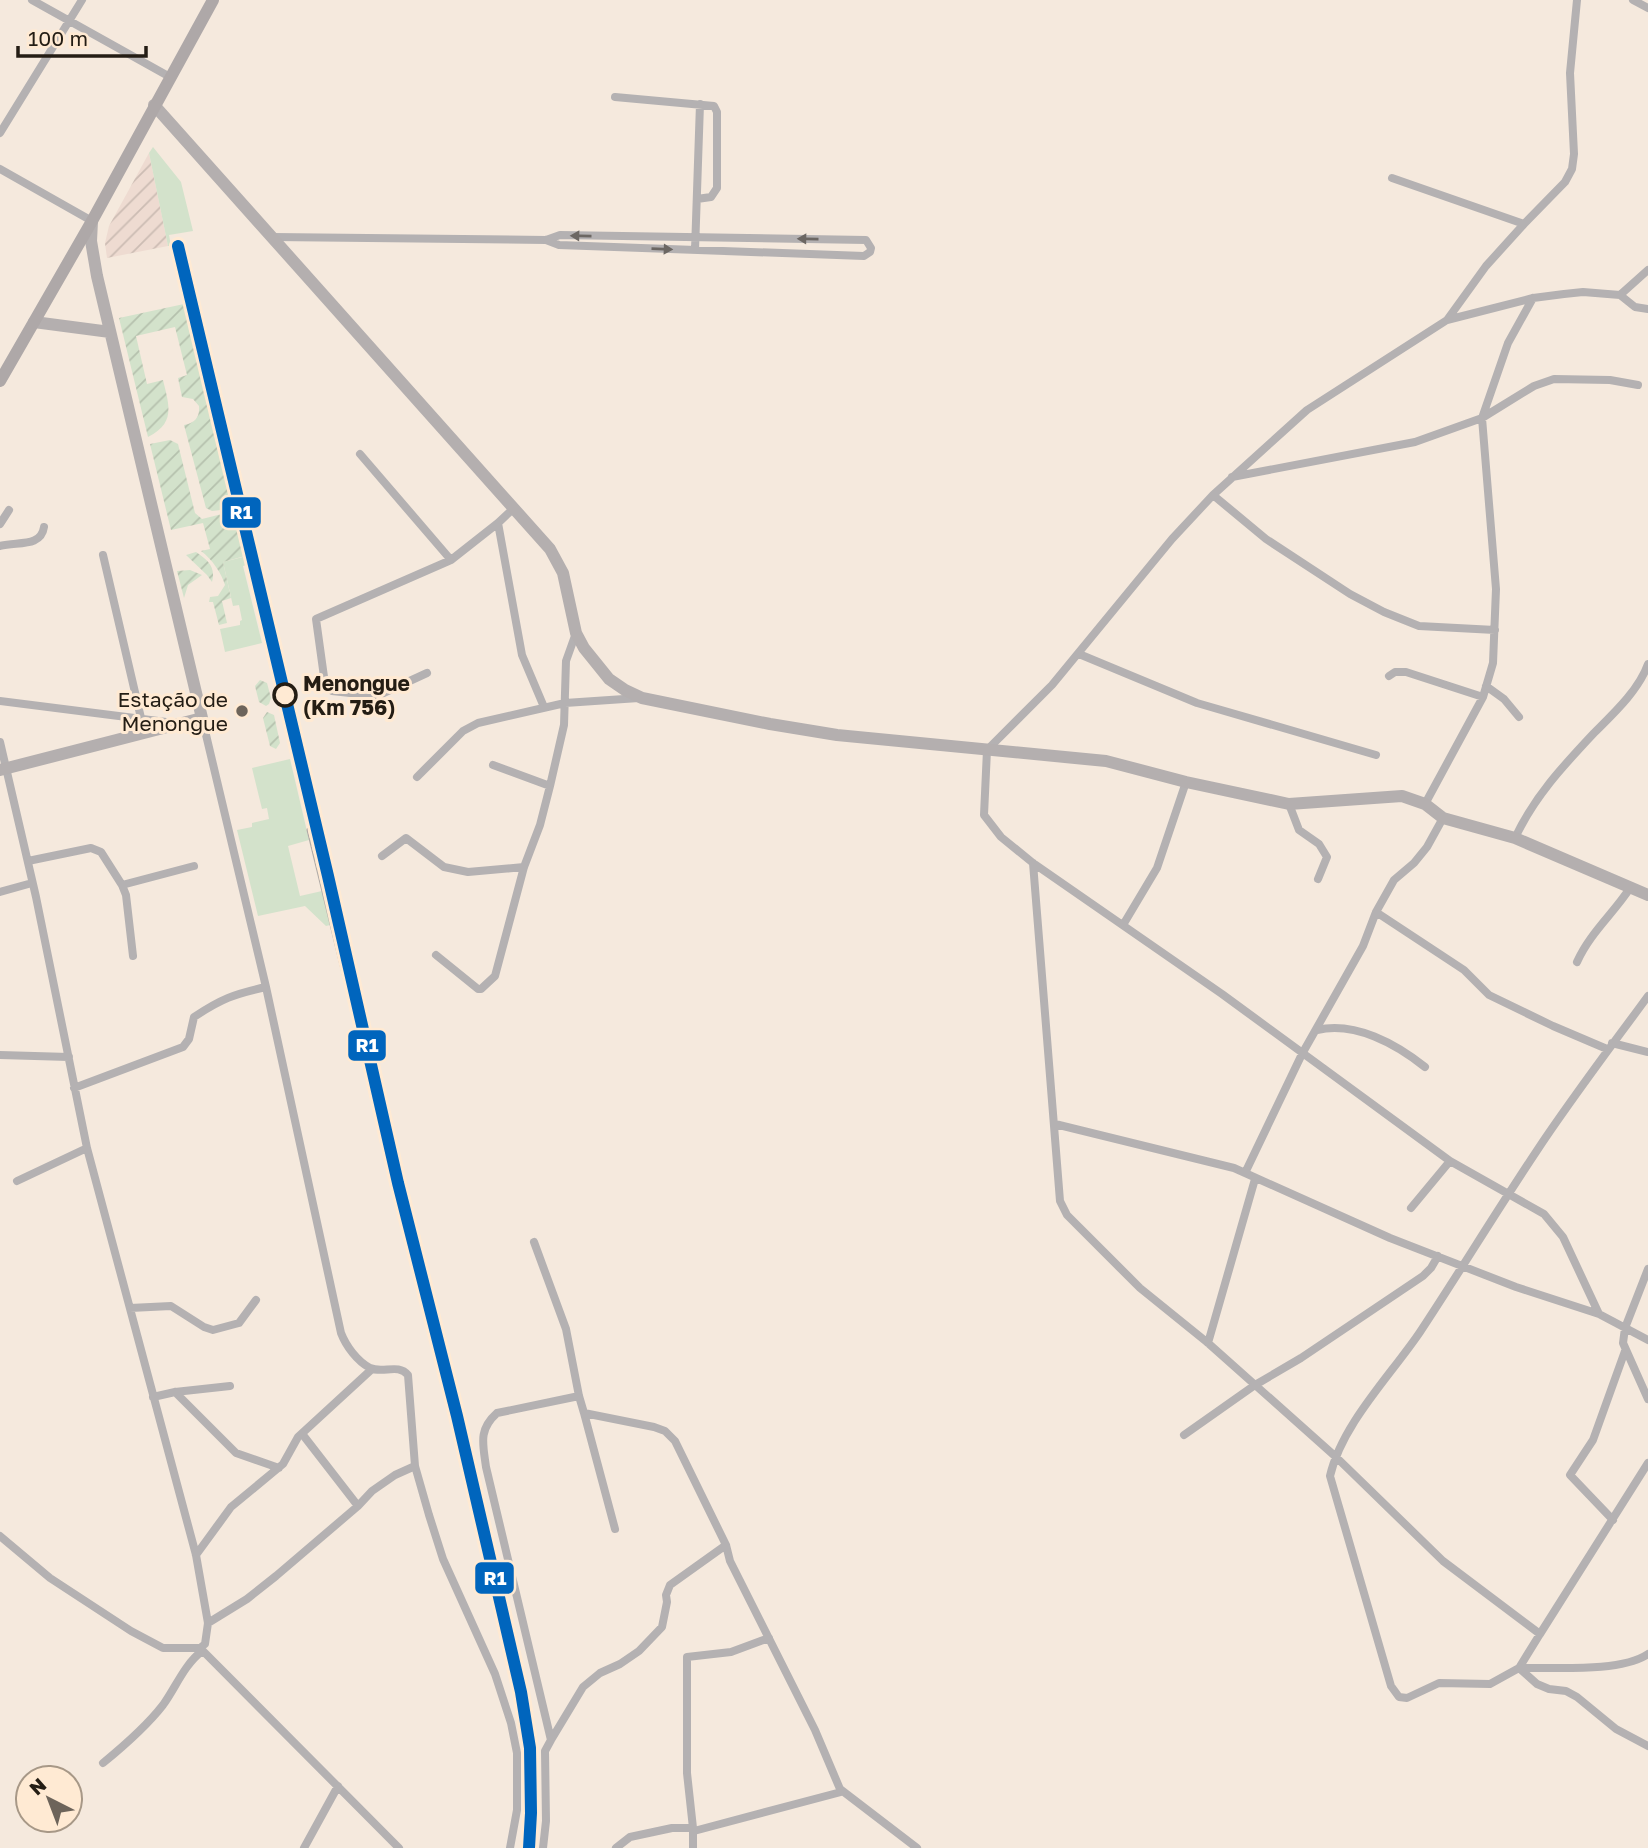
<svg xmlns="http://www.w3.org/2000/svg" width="1648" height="1848" font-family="'Golos Text',sans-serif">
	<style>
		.industrial { fill: url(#industrial-furrows) }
		.grass { fill: #d3e2cb }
		.garden { fill: url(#garden-furrows) }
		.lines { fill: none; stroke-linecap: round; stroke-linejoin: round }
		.street { stroke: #b4b1b2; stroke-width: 8 }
		.secondary { stroke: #b4afaf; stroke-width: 12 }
		.primary { stroke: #aea8a8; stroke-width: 12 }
		.rail-casing { stroke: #b0aba7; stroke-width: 5 }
		.rail { stroke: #ffead3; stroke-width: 2.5; stroke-dasharray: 8; stroke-linecap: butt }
		.rail-1-casing { stroke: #ffead3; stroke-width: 18 }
		.rail-1 { stroke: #0065bd; stroke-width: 12 }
		.oneway { fill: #6c6763 }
		.stop-dot { fill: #ffead3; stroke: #241d14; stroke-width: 3.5 }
		.poi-dot { fill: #6d645a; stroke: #ffead3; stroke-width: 2.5 }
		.labels { text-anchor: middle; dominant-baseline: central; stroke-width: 6; stroke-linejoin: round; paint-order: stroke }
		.stop-label { font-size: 21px; font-weight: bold; fill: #241d14; stroke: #ffead3; text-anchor: start }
		.poi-label { font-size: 21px; fill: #241d14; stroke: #ffead3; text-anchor: end }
		.line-badge { stroke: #ffead3; stroke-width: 2.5 }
		.badge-label { font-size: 19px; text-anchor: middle; font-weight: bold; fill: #fff }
	</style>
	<defs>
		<pattern id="industrial-furrows" width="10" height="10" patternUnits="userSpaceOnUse" patternTransform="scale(1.75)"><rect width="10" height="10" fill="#eedbd1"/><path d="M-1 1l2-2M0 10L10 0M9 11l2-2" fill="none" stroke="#ccbcb3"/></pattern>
		<pattern id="garden-furrows" width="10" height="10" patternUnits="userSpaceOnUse" patternTransform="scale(1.75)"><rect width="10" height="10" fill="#d3e2cb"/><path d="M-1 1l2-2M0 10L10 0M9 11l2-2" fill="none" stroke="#b5c1ad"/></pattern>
	</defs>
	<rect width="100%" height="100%" fill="#f5e9dd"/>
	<path class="industrial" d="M149,153L168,246L107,258L105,243L109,226Z"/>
	<path class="grass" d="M153,147L181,182L193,231L169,235L171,246H168L149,153Z
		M247,556L250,564L243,566L262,643L225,652L220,629L240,625V621L242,620L239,605L233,606L223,562Z
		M290,759L309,840L288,846L300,896L322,891L330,925L326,926L305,906L258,916L237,830L252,827V823L269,819L267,808L262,809L252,768Z"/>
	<path class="garden" d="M184,304L245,556L223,562L231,598L222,601L227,623L219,625L213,602H209L210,597L218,596L225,585C222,574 212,559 201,551L210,549L203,523L171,530L150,444L170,440L178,444L195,513L202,519L222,514L221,510L212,511L206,508L184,425C195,423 200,417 199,406L193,399L182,397L178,378L187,375L175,327L136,336L147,384L163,380C169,405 176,423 148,437L119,318Z
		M196,552C208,560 216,567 212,582L207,575L186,555Z
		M190,570L202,575L188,585L184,598L177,571Z
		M260,680L267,683L271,698L269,704L266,706L259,702L255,686Z
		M267,712L274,715L280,743L276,749L270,746L263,718Z"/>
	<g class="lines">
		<path class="street" d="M32,0L170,77
			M1633,0L1648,8
			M615,97L714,106L717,112V188L711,197L697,199
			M0,133L82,0
			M0,169L92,221
			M1392,178L1524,224
			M273,237L546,240L560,235L866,240L871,248L870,252L864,256L559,245L546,240
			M695,250L700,104
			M1648,270L1620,295L1583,292L1564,294L1533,298L1447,320L1307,410L1213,495L1172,539L1052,685L987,750L984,815L1001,837L1033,863L1222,994L1450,1161L1544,1214L1563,1237L1599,1314L1648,1340
			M1620,295L1635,307L1648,309
			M1447,320L1486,266L1524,224L1565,182L1572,169L1574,154L1570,73L1577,0
			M360,454L451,560
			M1232,477L1415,442L1482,418L1534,386L1554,379L1610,380L1638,385
			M1213,495L1266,539L1350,594L1384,612L1419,626L1495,630
			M514,508L498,523L522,655L544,707
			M0,524L9,510
			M0,546C16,541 41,548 44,527
			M103,555L141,718
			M1079,654L1197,703L1376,755
			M427,673L377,696L332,691L325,684L316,619L451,560L498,523
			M1389,676L1395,672H1406L1483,697
			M1486,686L1504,699L1519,717
			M0,701L174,723
			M202,718L266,987L341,1333C346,1346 357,1361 370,1368C383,1374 398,1363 408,1375L415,1466L429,1515L443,1559L495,1674L511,1723L517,1753V1810L510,1848
			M0,742L36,897L87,1148L196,1555L208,1623L205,1644L200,1648
			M493,765L550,786
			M417,777L463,731L478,723L565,703L639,698
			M1289,804L1299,830L1319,844L1327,857L1318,879
			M1425,804L1483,697L1493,663L1496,589L1482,418L1508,343L1533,298
			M1515,838C1534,797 1563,766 1594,733C1613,714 1639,690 1648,664
			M382,856L406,838L444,867L468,872L524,867
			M28,861L91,848L101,852L122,885L126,895L133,956
			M1033,863L1060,1201L1067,1215L1140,1288L1208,1343L1336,1457L1443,1561L1540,1634L1648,1463
			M122,885L194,866
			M0,892L32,883
			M1376,912L1464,970L1489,995L1553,1026L1607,1049
			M1123,925L1157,868L1186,782
			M436,955L478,989H481L495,976L524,867L540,825L550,786L564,725L566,661L576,633
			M1577,962C1590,933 1613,914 1630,888
			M1317,1030C1355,1021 1396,1044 1425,1067
			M1612,1043L1648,1052
			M0,1055L69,1057
			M74,1088L183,1047L189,1039L194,1017C221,999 234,994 266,987
			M1055,1124L1234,1168L1390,1238L1516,1287L1599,1314
			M1245,1173L1302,1054L1363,946L1376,912L1394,880L1414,863L1427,847L1443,818
			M17,1181L87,1148
			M1411,1208L1450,1161
			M534,1242L566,1329L579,1396L584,1413L654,1427L665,1431L675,1441L726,1545L730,1561L815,1730L840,1789L917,1848
			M1648,1269L1625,1328L1623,1343L1648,1399
			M130,1308L171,1306L204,1327L213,1330L239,1323L256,1300
			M1208,1343L1255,1179
			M175,1392L236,1453L279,1468
			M153,1397L175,1392L230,1386
			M584,1413L615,1529
			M303,1435L358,1506
			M1184,1435L1255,1385L1301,1358L1423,1276L1431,1268L1438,1256
			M1613,1520L1570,1475L1593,1440L1625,1351
			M0,1536L50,1578L131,1631L163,1648H200L399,1848
			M196,1555L231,1507L283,1464L298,1437L372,1369
			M208,1623L247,1599L276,1576L358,1506L372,1491L395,1475L415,1466
			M1540,1634L1519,1668L1490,1684L1439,1683L1407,1698L1399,1697L1391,1686L1330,1476C1342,1424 1391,1375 1420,1332C1459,1273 1496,1212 1536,1152C1571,1099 1610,1048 1648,996
			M1519,1668L1537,1684L1549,1689L1566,1691L1577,1697L1616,1729L1648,1746
			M1519,1668C1553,1667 1620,1673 1648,1654
			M551,1740L583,1687L600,1673L620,1664L639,1651L662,1627L667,1602L666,1595L670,1585L726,1545
			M103,1763C125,1745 146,1727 163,1705C176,1687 184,1665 202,1651
			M304,1848L338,1786
			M543,1848L546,1821L545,1751L551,1740L486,1467C483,1444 478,1430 497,1413L579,1396
			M616,1848L630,1837L672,1828H693L694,1831L841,1792L840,1789
			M693,1848V1828L687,1773V1657L731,1652L769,1638"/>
		<path class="secondary" d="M154,105L550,549L563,573L576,633L584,648L609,679L625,690L642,698L770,724L837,735L1106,761L1186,782L1289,804L1402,796L1425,804L1443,818L1515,838L1648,895
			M34,322L110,332
			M0,770L202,718L97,276L91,241L92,221"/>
		<path class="primary" d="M0,381L92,221L213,0"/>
		<g class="rail-casing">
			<path id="rail" d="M309,830L351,1002L380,1100"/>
		</g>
		<use href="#rail" class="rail"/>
		<g class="rail-1-casing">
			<path id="rail-1" d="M178,246L328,876L398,1183L457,1416L521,1692L530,1748L531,1813L529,1848"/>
		</g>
		<use href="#rail-1" class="rail-1"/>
	</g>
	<defs><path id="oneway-solid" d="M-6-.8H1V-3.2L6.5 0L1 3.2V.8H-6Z" transform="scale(1.75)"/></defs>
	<g class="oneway">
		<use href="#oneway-solid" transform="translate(581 236) rotate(-179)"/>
		<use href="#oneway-solid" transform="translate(808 239) rotate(-179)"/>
		<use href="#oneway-solid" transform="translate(662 249) rotate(2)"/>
	</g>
	<circle class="stop-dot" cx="285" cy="695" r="11"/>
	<circle class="poi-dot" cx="242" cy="711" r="7"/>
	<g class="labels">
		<g class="stop-label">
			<text x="303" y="683">Menongue<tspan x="303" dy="24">(Km 756)</tspan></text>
		</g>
		<g class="poi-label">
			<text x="228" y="699">Estação de<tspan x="228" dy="24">Menongue</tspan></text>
		</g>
	</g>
	<g class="line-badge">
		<rect x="221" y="496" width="41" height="33" rx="7" fill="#0065bd"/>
		<rect x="347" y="1029" width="40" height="33" rx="7" fill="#0065bd"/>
		<rect x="474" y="1561" width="41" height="34" rx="7" fill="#0065bd"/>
	</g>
	<g class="badge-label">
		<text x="241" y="519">R1</text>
		<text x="367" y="1052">R1</text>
		<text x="495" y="1585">R1</text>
	</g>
	<g transform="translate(49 1799) rotate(318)"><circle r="33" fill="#ffead3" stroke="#a79887" stroke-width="2"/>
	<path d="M0-5L12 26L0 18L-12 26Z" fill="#6d645a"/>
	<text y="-10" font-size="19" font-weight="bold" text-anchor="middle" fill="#241d14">N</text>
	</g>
	<path d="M18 46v10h128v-10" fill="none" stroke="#241d14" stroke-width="3.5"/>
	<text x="28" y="46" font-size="21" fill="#241d14" stroke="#ffead3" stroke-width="5" paint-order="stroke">100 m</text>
</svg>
